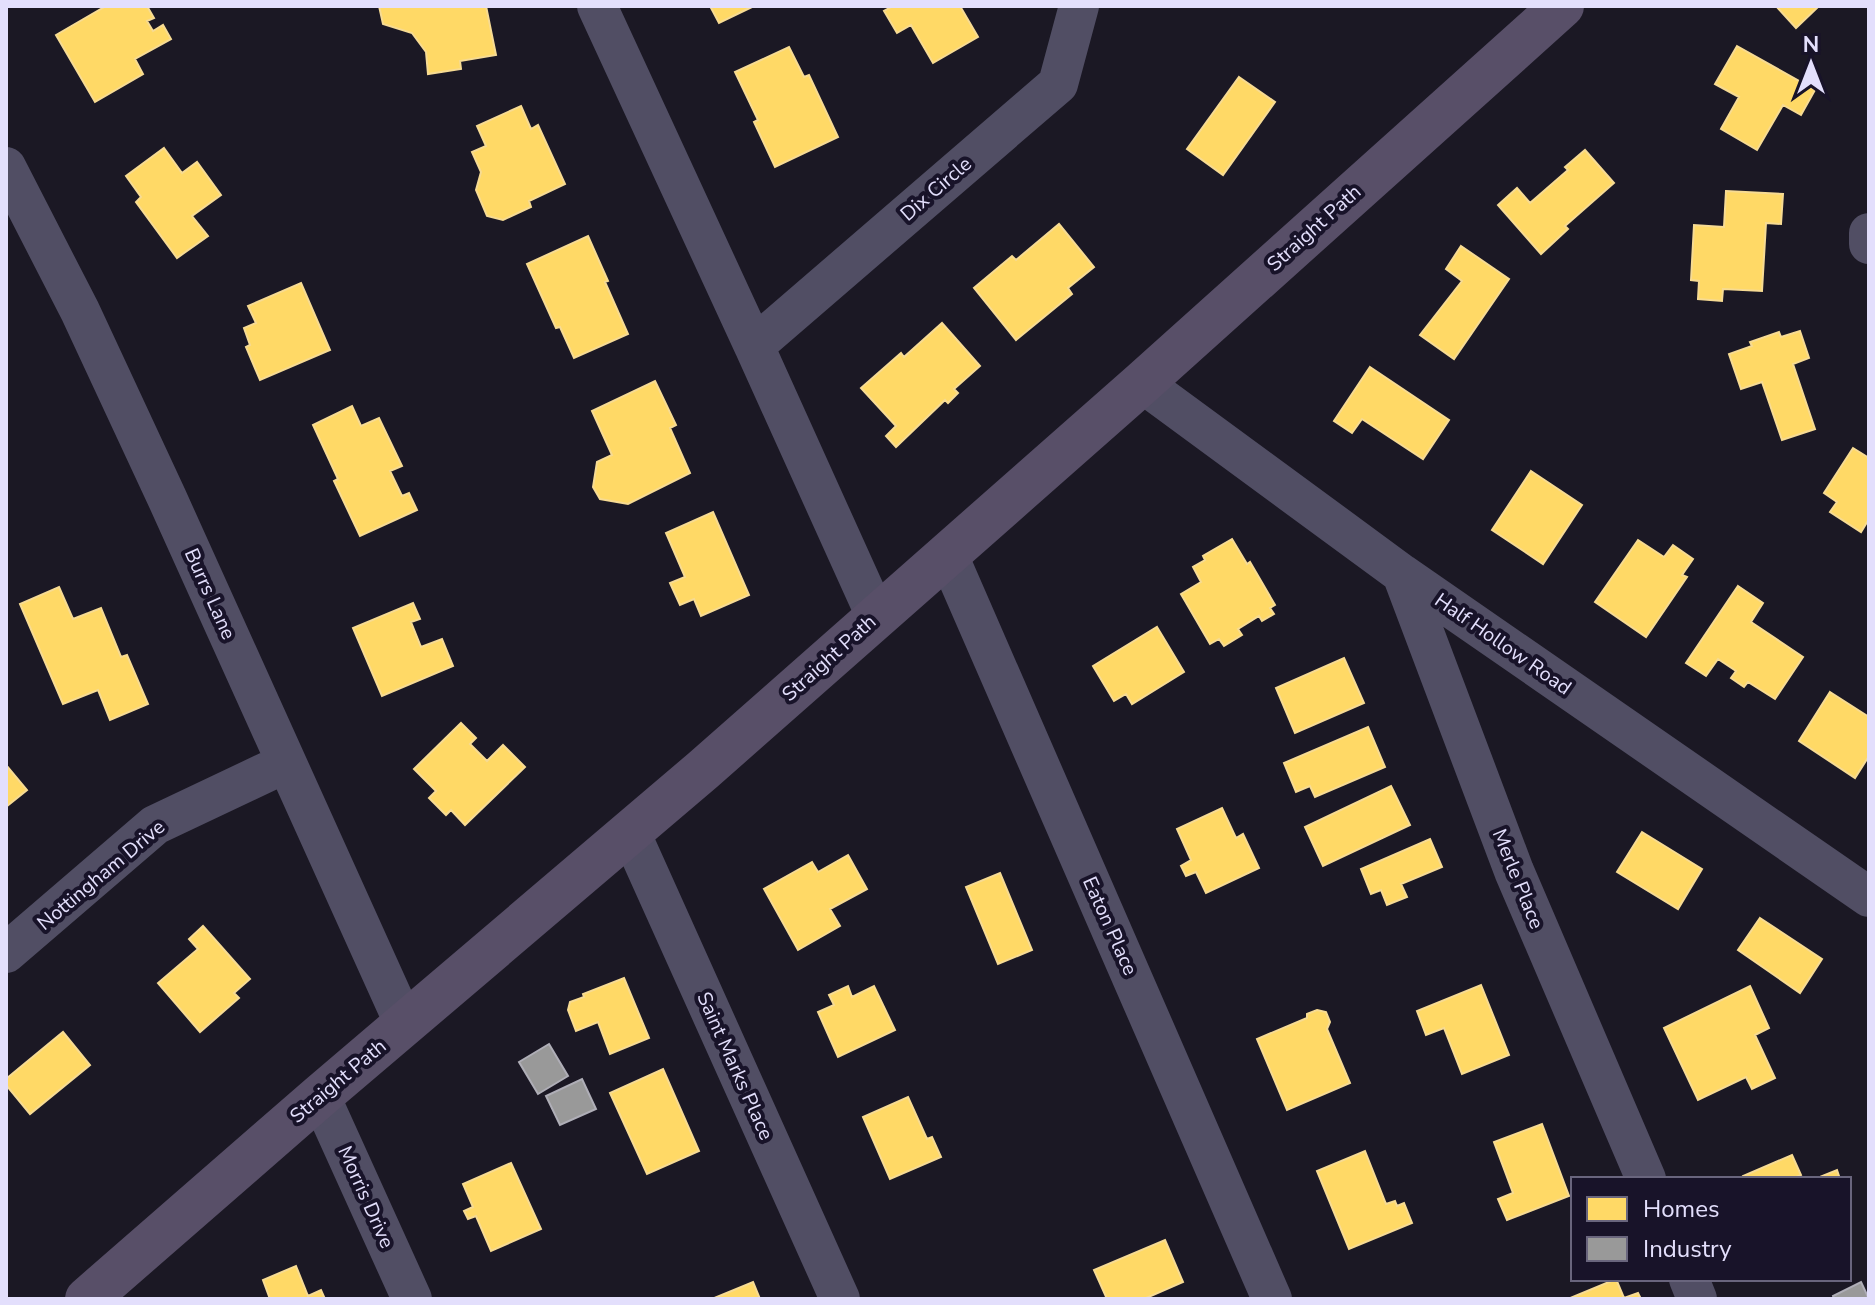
<svg xmlns="http://www.w3.org/2000/svg" width="1875" height="1305" font-family="'Nunito Sans',sans-serif">
	<style>
		.homes { fill: #ffd966; stroke: #f7db93; stroke-width: 2 }
		.industry { fill: #999; stroke: #afaeb7; stroke-width: 2 }
		.lines { fill: none; stroke-linecap: round; stroke-linejoin: round }
		.minor { stroke: #514e64; stroke-width: 40 }
		.major { stroke: #584f68; stroke-width: 44 }
		.labels { text-anchor: middle; dominant-baseline: central; stroke-width: 8; stroke-linejoin: round; paint-order: stroke }
		.street-label { font-size: 20px; fill: #e3dffc; stroke: #181329 }
	</style>
	<rect width="100%" height="100%" fill="#1b1824"/>
	<path class="homes" d="M106,6H147L154,18L147,21L153,31L163,25L171,39L135,59L143,74L95,102L56,35Z
		M379,6H486L496,55L460,61L461,69L428,74L426,52L412,33L383,24Z
		M710,6H754L719,23Z
		M893,6H960L978,37L933,63L911,25L897,33L884,11Z
		M1776,6H1819L1796,28Z
		M1737,46L1815,90L1801,115L1783,105L1757,150L1721,129L1739,97L1715,84Z
		M789,47L804,77L809,75L838,137L775,167L754,122L758,120L735,72Z
		M1239,77L1275,102L1223,175L1187,149Z
		M521,106L531,129L538,125L565,184L529,201L531,207L503,220L487,216L476,190L481,172L472,152L486,146L477,126Z
		M164,148L182,173L197,162L221,195L192,216L208,236L177,258L136,202L141,197L126,176Z
		M1585,150L1614,183L1565,226L1568,229L1541,254L1498,205L1517,188L1530,203L1568,170L1565,167Z
		M1726,191L1783,194L1781,224L1766,223L1762,291L1723,289L1722,301L1698,299L1699,281L1691,280L1694,225L1724,227Z
		M1059,224L1094,267L1068,288L1072,294L1016,340L974,288L1012,256L1016,260Z
		M588,236L608,281L605,282L628,334L574,358L560,327L556,328L527,264Z
		M1461,246L1509,279L1454,359L1420,335L1462,281L1446,269Z
		M301,283L330,350L260,380L246,347L250,345L244,328L256,323L248,306Z
		M942,323L980,366L954,389L958,393L948,403L945,400L896,447L886,436L896,426L861,388L901,353L904,357Z
		M1800,331L1809,358L1793,364L1815,429L1782,440L1762,382L1741,389L1729,354L1752,346L1750,342L1779,332L1781,337Z
		M1370,367L1449,420L1423,459L1362,419L1352,433L1334,421Z
		M655,381L676,425L670,428L690,473L628,504L600,499L593,487L597,462L612,455L592,411Z
		M352,406L361,426L379,418L402,466L390,471L402,496L409,493L417,510L360,536L334,481L338,479L313,425Z
		M1853,448L1869,458V519L1861,532L1830,512L1837,502L1824,493Z
		M1531,471L1582,505L1543,564L1492,530Z
		M713,512L749,595L701,616L694,599L680,605L670,583L685,577L666,533Z
		M1232,539L1247,564L1250,562L1275,605L1270,608L1274,614L1262,621L1259,616L1238,629L1242,635L1224,646L1219,639L1210,644L1181,594L1201,582L1193,567L1205,560L1203,556Z
		M1638,540L1664,557L1673,545L1693,559L1682,575L1687,577L1646,637L1595,602Z
		M1738,586L1763,603L1751,622L1803,657L1775,699L1748,682L1744,687L1731,678L1736,671L1718,659L1706,676L1686,663Z
		M59,587L73,619L101,608L121,657L127,655L148,704L110,720L98,690L63,704L20,604Z
		M413,603L420,619L411,622L421,647L442,639L453,666L382,696L353,628Z
		M1157,627L1184,672L1132,704L1126,694L1114,701L1093,666Z
		M1344,658L1364,703L1295,733L1276,688Z
		M1830,692L1869,717V756L1855,778L1799,741Z
		M461,723L476,738L470,744L487,761L503,745L525,767L465,825L451,810L446,815L429,798L436,791L414,769Z
		M1368,727L1385,767L1315,797L1310,786L1296,792L1284,763Z
		M6,765L27,790L6,807Z
		M1391,786L1410,825L1323,866L1305,827Z
		M1222,808L1236,838L1243,834L1259,868L1206,893L1196,872L1186,876L1181,866L1191,860L1177,829Z
		M1642,832L1702,869L1678,909L1617,872Z
		M1430,839L1442,867L1401,884L1407,897L1387,905L1381,890L1371,894L1361,869Z
		M848,855L867,889L830,909L840,926L798,950L764,889L812,862L818,872Z
		M1000,873L1032,950L998,964L966,887Z
		M1760,918L1822,959L1800,993L1738,950Z
		M203,926L250,979L234,993L239,998L200,1032L158,983L198,949L189,939Z
		M624,978L649,1038L610,1054L598,1022L576,1031L568,1010L570,1002L584,997L583,994Z
		M1481,985L1509,1055L1462,1074L1444,1028L1426,1035L1417,1011Z
		M848,986L852,997L874,986L895,1030L838,1057L818,1012L834,1005L829,995Z
		M1750,986L1769,1028L1755,1035L1775,1078L1752,1089L1746,1077L1698,1100L1664,1028Z
		M1317,1010L1326,1012L1330,1022L1327,1029L1350,1083L1287,1110L1257,1039L1307,1018V1014Z
		M63,1032L90,1065L30,1114L6,1085V1079Z
		M663,1069L699,1151L647,1174L610,1093Z
		M908,1097L927,1139L932,1137L941,1157L890,1179L863,1117Z
		M1542,1124L1569,1196L1507,1220L1498,1199L1513,1193L1494,1142Z
		M1365,1151L1386,1204L1395,1201L1397,1206L1404,1203L1412,1223L1349,1249L1317,1171Z
		M1792,1155L1801,1175L1792,1179H1744L1743,1176Z
		M511,1163L541,1229L491,1251L476,1216L468,1219L464,1211L473,1207L463,1184Z
		M1837,1170L1840,1179H1815Z
		M1165,1240L1183,1282L1144,1299H1107L1094,1270Z
		M296,1266L308,1296L321,1290L325,1299H270L263,1280Z
		M1616,1279L1624,1298L1638,1293L1641,1299H1568Z
		M753,1282L760,1299H712Z"/>
	<path class="industry" d="M549,1044L568,1076L538,1094L519,1062Z
		M582,1079L596,1109L560,1125L546,1096Z
		M1861,1282L1869,1299H1834L1833,1296Z"/>
	<g class="lines">
		<path class="minor" d="M597,6L754,346L1058,84L1079,6
			M6,167L80,311L167,498L405,1025
			M1869,233V244
			M754,346L876,616
			M1142,383L1402,574L1869,897
			M947,553L1272,1299
			M1402,574L1514,871L1646,1179
			M630,832L840,1299
			M6,953L155,825L286,763
			M320,1096L412,1299
			M1689,1279L1697,1299"/>
		<path class="major" d="M87,1299L320,1096L703,770L1142,383L1562,6"/>
	</g>
	<g class="labels">
		<g class="street-label">
			<text transform="translate(936 189) rotate(-41)">Dix Circle</text>
			<text transform="translate(1314 228) rotate(-42)">Straight Path</text>
			<text transform="translate(210 594) rotate(66)">Burrs Lane</text>
			<text transform="translate(1503 644) rotate(35)">Half Hollow Road</text>
			<text transform="translate(829 658) rotate(-42)">Straight Path</text>
			<text transform="translate(101 875) rotate(-40)">Nottingham Drive</text>
			<text transform="translate(1518 879) rotate(68)">Merle Place</text>
			<text transform="translate(1110 926) rotate(66)">Eaton Place</text>
			<text transform="translate(735 1066) rotate(66)">Saint Marks Place</text>
			<text transform="translate(338 1081) rotate(-40)">Straight Path</text>
			<text transform="translate(366 1197) rotate(66)">Morris Drive</text>
		</g>
	</g>
	<rect width="1875" height="1305" fill="none" stroke="#e3dffc" stroke-width="16"/>
	<rect x="1571" y="1177" width="280" height="104" fill="#181329" stroke="#69657d" stroke-width="2"/>
	<rect x="1587" y="1197" width="40" height="24" fill="#ffd966" stroke="#69657d" stroke-width="2"/>
	<text x="1643" y="1217" font-size="24" fill="#e3dffc">Homes</text>
	<rect x="1587" y="1237" width="40" height="24" fill="#999999" stroke="#69657d" stroke-width="2"/>
	<text x="1643" y="1257" font-size="24" fill="#e3dffc">Industry</text>
	<g transform="translate(1811 64)" stroke="#181329" stroke-width="6" paint-order="stroke">
	<path d="M0-6L14 30L0 20L-14 30Z" fill="#e3dffc"/>
	<text y="-12" font-size="22" font-weight="bold" text-anchor="middle" fill="#e3dffc">N</text>
	</g>
</svg>
